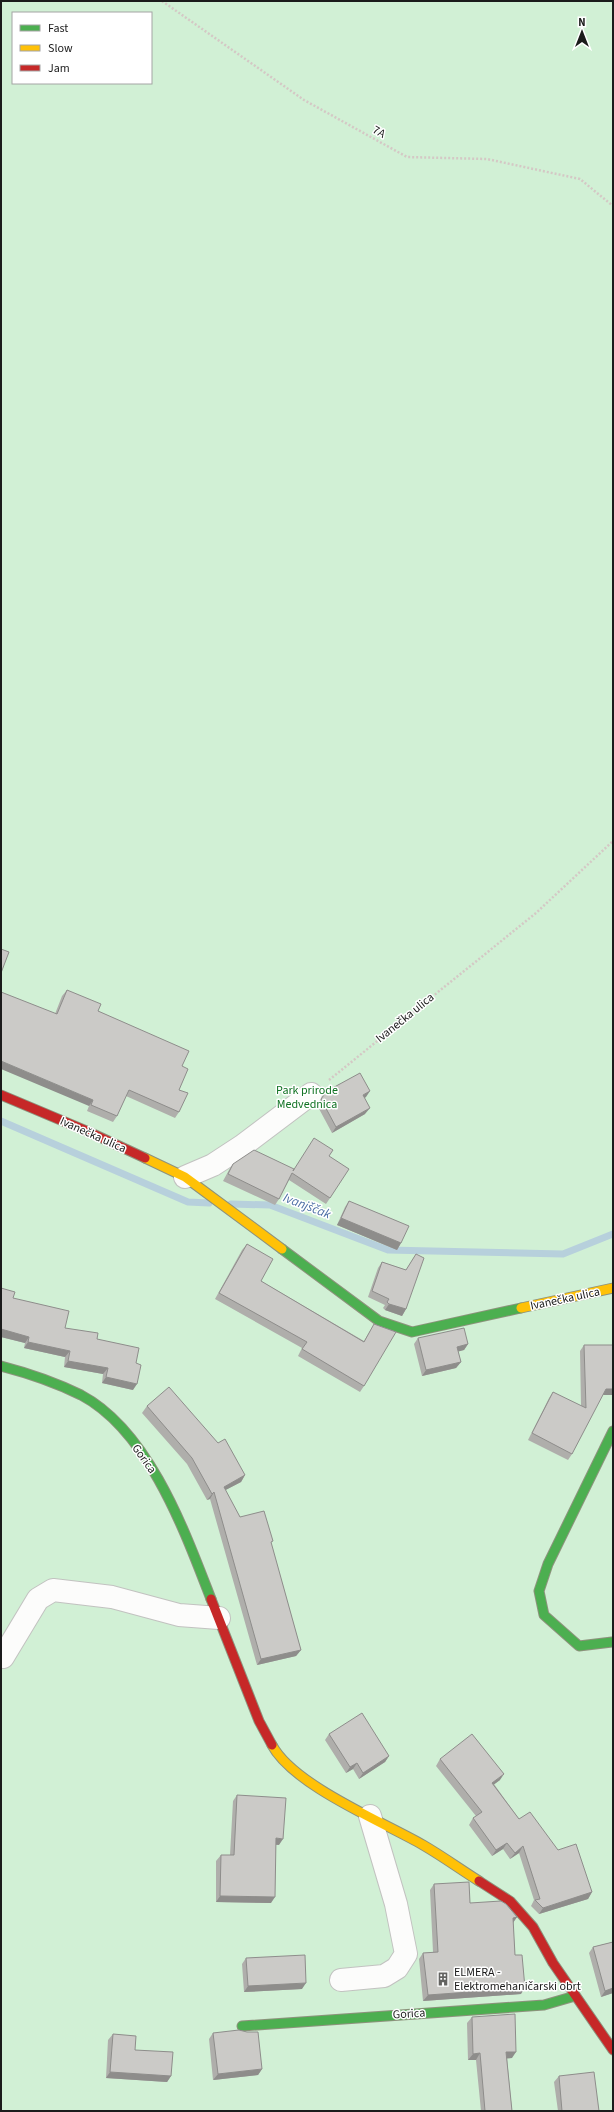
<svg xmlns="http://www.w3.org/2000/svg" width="614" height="2112" font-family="'Source Sans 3',sans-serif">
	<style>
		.park { fill: #d1f0d5; fill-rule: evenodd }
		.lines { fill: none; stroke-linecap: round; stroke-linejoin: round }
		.stream { stroke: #b7d0dc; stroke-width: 7 }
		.street-casing { stroke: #c2c2c0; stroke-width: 24 }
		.fast-casing { stroke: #8e927d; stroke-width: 11 }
		.slow-casing { stroke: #8e927d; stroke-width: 11 }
		.jam-casing { stroke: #8e927d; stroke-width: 11 }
		.path { stroke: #d4c8c5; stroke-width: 2.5; stroke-dasharray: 2 2; stroke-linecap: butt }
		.street { stroke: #fcfcfb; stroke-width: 22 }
		.fast { stroke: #4caf50; stroke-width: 9 }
		.slow { stroke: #ffc107; stroke-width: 9 }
		.jam { stroke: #c62828; stroke-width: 9 }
		.wall { fill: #afaeab }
		.shaded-wall { fill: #8e8d8b }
		.building { fill: #cbcac7; stroke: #8e8d8b }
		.labels { text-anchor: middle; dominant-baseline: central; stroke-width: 3; stroke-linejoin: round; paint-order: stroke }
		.street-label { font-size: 12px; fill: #1b1b1b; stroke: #fff }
		.park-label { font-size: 12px; fill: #107223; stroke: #fff }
		.poi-label { font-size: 12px; fill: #1b1b1b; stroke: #fff; text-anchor: start }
		.water-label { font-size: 13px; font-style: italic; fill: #4d6fa5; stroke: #fff }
	</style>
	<rect width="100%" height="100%" fill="#e9e9e4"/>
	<path class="park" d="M1,1H613V2111H1ZM13,13H151V83H13Z"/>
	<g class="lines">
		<path class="stream" d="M1,1121L188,1202L209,1203
			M231,1204L270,1205L388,1250L563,1254L613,1234"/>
		<g class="street-casing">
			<path id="street" d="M185,1177L213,1165L242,1146L311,1094
				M3,1657L38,1599L53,1590L112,1597L179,1615L219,1618
				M341,1980L384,1976L397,1968L406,1954L396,1904L370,1816"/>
		</g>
		<g class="fast-casing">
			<path id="fast" d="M282,1249L379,1321L412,1332L521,1308
				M1,1366C28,1373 55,1382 81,1395C149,1431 185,1532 211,1599
				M612,1642L579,1646L544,1615L539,1591L548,1564L613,1431
				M242,2026L544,2005L575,1996"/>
		</g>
		<g class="slow-casing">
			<path id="slow" d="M145,1158L185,1177L282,1249
				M521,1308L613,1288
				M272,1745C293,1785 383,1822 423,1845C442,1856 460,1869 479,1881"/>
		</g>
		<g class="jam-casing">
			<path id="jam" d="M1,1095L89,1132L145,1158
				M211,1599L259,1721L272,1745
				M479,1881L510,1901L533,1927L553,1963L613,2050"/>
		</g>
		<path class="path" d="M162,1L304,100L407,157L487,159L580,179L613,206
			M329,1080L536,913L613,841"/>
		<use href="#street" class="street"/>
		<use href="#fast" class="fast"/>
		<use href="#slow" class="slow"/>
		<use href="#jam" class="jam"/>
	</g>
	<path class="wall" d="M67,990L182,1066L179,1090V1112L175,1118L126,1096L117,1116L113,1122L87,1111L89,1106L55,1014L62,996Z
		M327,1091L366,1097L364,1098L365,1114L332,1133L317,1105Z
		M329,1156L330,1198L326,1204L289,1180L279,1199L275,1205L223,1181L229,1170L233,1164L294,1169Z
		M349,1201L401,1243L397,1250L337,1225L345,1207Z
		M247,1244L261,1281L364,1341L374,1324L364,1386L360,1392L298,1356L302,1348L215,1299L242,1250Z
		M416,1254L406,1309L402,1316L385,1310L383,1308L385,1305L368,1297L378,1268L382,1262L406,1270Z
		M1,1288L13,1298L65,1328L97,1339L133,1390L102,1383L103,1374L64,1367L65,1357L24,1348L25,1343L1,1337Z
		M418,1338L468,1344L464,1350L458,1351L461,1362L456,1368L422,1376L414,1344Z
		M584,1345L612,1395H602L572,1454L568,1460L528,1440L549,1398L553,1392L581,1406L580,1351Z
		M147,1406L245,1475L241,1482L225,1490L240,1517L271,1544L301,1650L296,1656L257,1665L210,1499L207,1500L187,1464L142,1413Z
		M329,1734L389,1756L385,1762L359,1779L353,1769L346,1773L325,1740Z
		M440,1759L500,1780L494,1784L519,1819L558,1850L592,1892L588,1899L539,1914L531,1906L534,1900L519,1853L510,1859L503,1849L492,1856L469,1825L473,1818L476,1816L436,1766Z
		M237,1795L279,1845H276L271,1903L216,1902V1861L221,1855H230L233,1801Z
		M434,1884L470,1903L517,1917L513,1922L515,1955L521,1994L423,2001L419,1959L423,1953L433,1952L430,1890Z
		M613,1942V1993L601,1997L589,1953L593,1947Z
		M246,1958L302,1989L244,1992L242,1964Z
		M472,2017L512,2058H507L512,2111H481L476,2060H468L467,2023Z
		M213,2033L262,2069L258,2075L213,2080L209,2039Z
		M113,2034L171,2076L167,2082L106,2078L108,2040Z
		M559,2076L599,2111H558L554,2082Z"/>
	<path class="shaded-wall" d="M1,1061L93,1100L89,1106L1,1069Z
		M370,1091L366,1097L358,1102L363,1095Z
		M370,1108L365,1114L332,1133L336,1127Z
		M341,1218L401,1243L397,1250L337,1225Z
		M389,1304L406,1309L402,1316L385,1310Z
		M1,1329L29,1337L25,1343L1,1337Z
		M28,1342L70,1351L65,1357L24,1348Z
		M468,1344L464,1350L453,1353L457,1347Z
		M68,1361L108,1368L103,1374L64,1367Z
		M461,1362L456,1368L422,1376L426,1370Z
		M106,1377L137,1384L133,1390L102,1383Z
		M606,1389H613V1393L612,1395H601Z
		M245,1475L241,1482L220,1493L224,1487Z
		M214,1492L210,1499L207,1500L212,1494Z
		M301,1650L296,1656L257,1665L261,1659Z
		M389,1756L385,1762L359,1779L363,1773Z
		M357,1763L353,1769L346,1773L350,1767Z
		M504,1774L500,1780L488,1789L492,1783Z
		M276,1838L283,1839L279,1845L272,1844Z
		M507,1843L503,1849L492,1856L496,1850Z
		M523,1846L519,1853L510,1859L515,1853Z
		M592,1892L588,1899L539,1914L543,1908Z
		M220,1896L275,1897L271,1903L216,1902Z
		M517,1917L513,1923V1918Z
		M306,1983L302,1989L244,1992L248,1986Z
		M525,1988L521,1994L423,2001L428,1995Z
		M613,1988V1993L601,1997L605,1991Z
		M506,2052H516L512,2058L502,2059Z
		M480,2053L476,2060H468L473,2054Z
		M262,2069L258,2075L213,2080L218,2074Z
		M110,2072L171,2076L167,2082L106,2078Z"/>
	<path class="building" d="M1,949L9,952L1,973Z
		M67,990L101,1004L98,1011L189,1051L182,1066L188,1069L179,1090L188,1093L179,1112L129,1090L117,1116L91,1105L93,1100L1,1061V992L57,1014Z
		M360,1073L370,1091L363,1095L370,1108L336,1127L321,1099L327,1091Z
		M314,1138L333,1150L329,1156L349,1169L330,1198L292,1173L279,1199L228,1174L233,1164L254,1150L294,1169L293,1171Z
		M349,1201L409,1226L401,1243L341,1218Z
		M247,1244L273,1259L261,1281L364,1342L374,1324L396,1332L364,1386L302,1349L307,1342L219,1293Z
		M416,1254L424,1258L406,1309L389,1304L387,1302L389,1299L372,1291L382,1262L406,1270Z
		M1,1288L15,1292L13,1298L69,1311L65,1328L98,1333L97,1339L139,1348L136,1363L141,1365L137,1384L106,1377L108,1368L68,1361L70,1351L28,1342L29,1337L1,1329Z
		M464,1328L468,1344L457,1347L461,1362L426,1370L418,1338Z
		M584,1345H613V1389H606L572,1454L532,1433L553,1392L586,1408Z
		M169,1387L218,1443L225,1439L245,1475L224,1487L240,1517L264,1511L273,1541L271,1542L301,1650L261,1659L214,1492L212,1494L192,1458L147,1406Z
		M362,1713L389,1756L363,1773L357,1763L350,1767L329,1734Z
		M472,1734L504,1774L492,1783L519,1819L530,1812L558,1850L576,1844L592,1892L543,1908L535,1900L540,1899L523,1846L515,1853L507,1843L496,1850L473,1818L482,1812L440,1759Z
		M237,1795L286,1798L283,1839L276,1838L275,1897L220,1896L221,1855H234Z
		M469,1882L470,1903L501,1901L506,1904L517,1917L513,1918L515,1955H522L525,1988L428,1995L423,1953L438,1952L434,1884Z
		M613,1942V1988L605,1991L593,1947Z
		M305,1955L306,1983L248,1986L246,1958Z
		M515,2014L516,2052H506L512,2111H485L480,2053L473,2054L472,2017Z
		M239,2030L247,2032H258L262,2069L218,2074L213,2033Z
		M113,2034L136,2036L135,2050L173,2052L171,2076L110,2072Z
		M594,2072L599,2111H562L559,2076Z"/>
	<defs>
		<g id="building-bare" transform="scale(1.08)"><path d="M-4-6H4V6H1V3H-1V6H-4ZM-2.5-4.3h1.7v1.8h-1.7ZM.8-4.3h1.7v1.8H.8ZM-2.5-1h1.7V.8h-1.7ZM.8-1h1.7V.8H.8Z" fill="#636361" stroke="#fff" stroke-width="2.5" paint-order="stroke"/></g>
	</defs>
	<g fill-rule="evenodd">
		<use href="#building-bare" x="443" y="1979"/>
	</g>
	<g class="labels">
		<g class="street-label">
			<text transform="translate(379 132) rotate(29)">7A</text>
			<text transform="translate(405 1018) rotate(-39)">Ivanečka ulica</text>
			<text transform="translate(93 1135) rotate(24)">Ivanečka ulica</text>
			<text transform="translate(565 1299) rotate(-12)">Ivanečka ulica</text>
			<text transform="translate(144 1459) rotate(55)">Gorica</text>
			<text transform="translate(409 2014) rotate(-4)">Gorica</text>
		</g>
		<g class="park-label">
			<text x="307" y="1090">Park prirode<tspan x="307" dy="14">Medvednica</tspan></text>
		</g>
		<g class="poi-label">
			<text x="454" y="1972">ELMERA -<tspan x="454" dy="14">Elektromehaničarski obrt</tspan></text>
		</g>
		<g class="water-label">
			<text transform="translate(307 1206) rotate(21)">Ivanjščak</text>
		</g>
	</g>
	<rect width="614" height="2112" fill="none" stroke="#1b1b1b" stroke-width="4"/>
	<rect x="12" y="12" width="140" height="72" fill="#ffffff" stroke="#a4a4a4"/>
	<rect x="20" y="25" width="20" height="6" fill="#4caf50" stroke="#a4a4a4"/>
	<text x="48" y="32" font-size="12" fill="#1b1b1b">Fast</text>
	<rect x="20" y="45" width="20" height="6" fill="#ffc107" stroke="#a4a4a4"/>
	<text x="48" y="52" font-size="12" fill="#1b1b1b">Slow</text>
	<rect x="20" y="65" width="20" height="6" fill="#c62828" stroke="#a4a4a4"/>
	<text x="48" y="72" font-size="12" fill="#1b1b1b">Jam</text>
	<g transform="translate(582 32)" stroke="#ffffff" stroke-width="3" paint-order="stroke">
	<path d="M0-3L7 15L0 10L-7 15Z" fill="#1b1b1b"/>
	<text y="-6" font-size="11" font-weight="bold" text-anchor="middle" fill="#1b1b1b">N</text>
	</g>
</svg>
